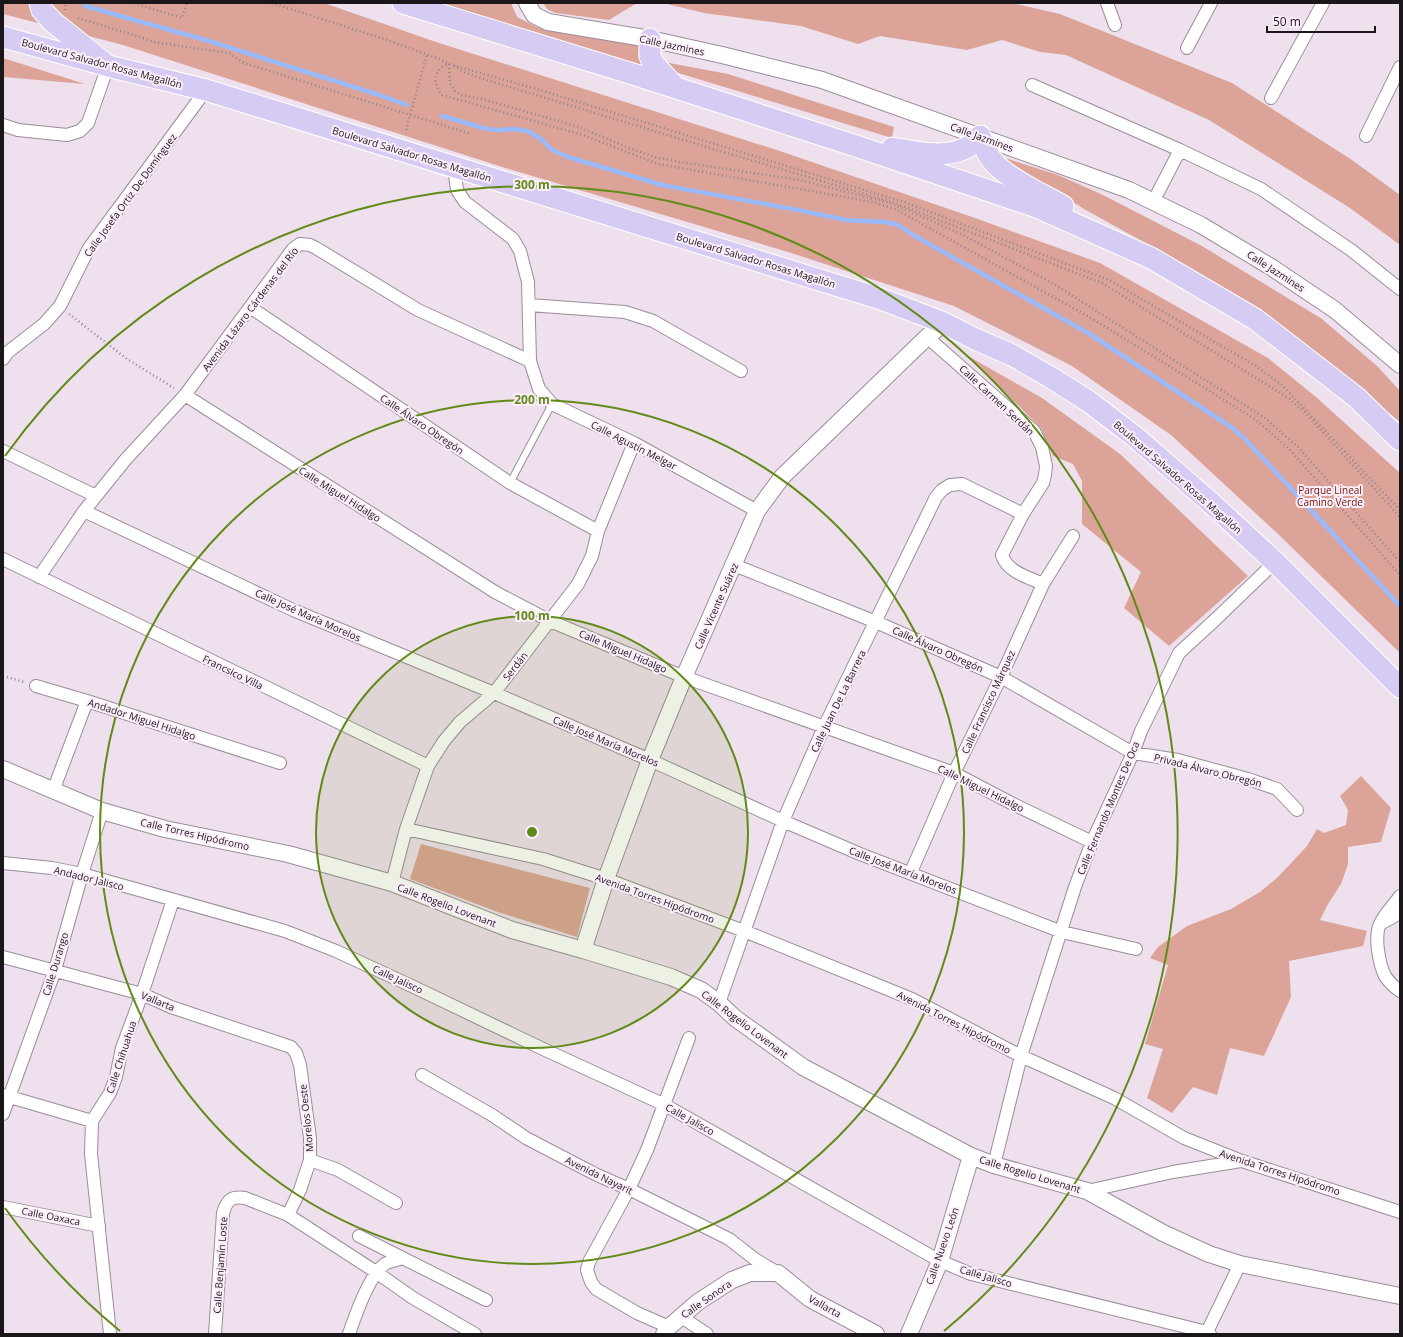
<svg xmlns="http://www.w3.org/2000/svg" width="1403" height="1337" font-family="'Open Sans',sans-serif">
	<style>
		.green { fill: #dca498 }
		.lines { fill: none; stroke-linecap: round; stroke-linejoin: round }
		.stream { stroke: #9abafb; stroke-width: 4.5 }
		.service-casing { stroke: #9a8d99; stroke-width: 8 }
		.minor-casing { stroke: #9a8d99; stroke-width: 14 }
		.tertiary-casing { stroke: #9a8d99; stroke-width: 18 }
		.trunk-casing { stroke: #fff; stroke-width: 23 }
		.path { stroke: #8f858e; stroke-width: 2.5; stroke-dasharray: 1 3; stroke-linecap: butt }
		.service { stroke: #fff; stroke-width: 6 }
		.minor { stroke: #fff; stroke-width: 12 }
		.tertiary { stroke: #fff; stroke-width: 16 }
		.trunk { stroke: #d6ccf3; stroke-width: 21 }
		.ring { fill: none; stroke: #618a18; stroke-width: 2 }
		.labels { text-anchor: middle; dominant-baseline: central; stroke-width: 4; stroke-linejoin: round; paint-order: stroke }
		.street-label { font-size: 10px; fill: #1b161a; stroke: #fdeefc }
		.park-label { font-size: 10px; fill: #721504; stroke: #fdeefc }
		.centre { fill: #618a18; stroke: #fdeefc; stroke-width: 2 }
		.ring-label { font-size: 12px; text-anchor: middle; font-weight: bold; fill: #618a18; stroke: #fdeefc; stroke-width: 4; stroke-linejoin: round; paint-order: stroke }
	</style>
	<rect width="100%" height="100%" fill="#efe0ee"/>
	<path class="green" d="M3,3H324L436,42L777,150L975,218L1100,263L1268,358L1316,397L1400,473V653L1278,534L1171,435L1072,366L954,306L788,252L499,166L123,45L3,14Z
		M437,3H511L517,17L537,27L639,46L638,56L647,71Z
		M543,3H637L609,20L556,13L548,10Z
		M663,3H1012L1060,14L1232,83L1352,160L1400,195V245L1350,208L1209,120L1066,55L1040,52L1002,40L967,50L880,36L858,44L801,26L704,13Z
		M3,58L85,84L3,77Z
		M664,62L728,74L894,127L892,138L665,69Z
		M1002,157L1058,175L1101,194L1202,246L1322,319L1377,366L1400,391V422L1280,326L1167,255L1084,209Z
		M968,356L1042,398L1120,454L1248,576L1169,646L1124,608L1141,572L1082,524V481L1073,464L1053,456L1041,428Z
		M1361,776L1391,808L1381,842L1348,847V864L1341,884L1328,904L1320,920L1367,931L1363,946L1289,961L1291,997L1264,1056L1230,1048L1217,1095L1193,1087L1172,1113L1147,1098L1163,1049L1145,1044L1168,965L1150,958L1158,947L1187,926L1231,909L1260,892L1278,877L1307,846L1317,829L1324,833L1346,825L1348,810L1340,796Z
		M421,844L590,888L577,937L498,912L410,879Z"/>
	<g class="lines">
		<path class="stream" d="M85,6L209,41L376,94L407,105
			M442,116L487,129L500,130L513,129L528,131L541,139L552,150L568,157L662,185L798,210L846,220L885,222L898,225L913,235L1088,333L1231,427L1244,438L1400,606"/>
		<g class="service-casing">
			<path id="service" d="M510,483L552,404"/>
		</g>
		<g class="minor-casing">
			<path id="minor" d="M1107,3L1115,25
				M1187,48L1211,3
				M1032,85L1180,150L1261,189L1351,250L1400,289
				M1271,98L1323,3
				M3,125L18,130L67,135L80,131L88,123L108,66
				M1366,136L1400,67
				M454,167L457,190L465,202L513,239L520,251L528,282L530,361L539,389L552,404L634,443L757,511
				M1153,202L1180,150
				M529,305L625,312L653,321L741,371
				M250,307L510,483L598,531
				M927,337L1034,431L1042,447L1046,466L1045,475L1043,483L1023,514L1002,555C1007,572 1028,577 1043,584
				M3,359L8,352L44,324L60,306L89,248L206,90
				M185,395L495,592L550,621L684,677L954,773L1013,804L1092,842
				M3,451L96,496
				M84,511L293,610L494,693L650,760L783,821L860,854L1062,932L1136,949
				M3,559L428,766
				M734,565L876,622L1001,677L1133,753L1178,760L1248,779L1277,789L1297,810
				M39,577L84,511L126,459L185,395L293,249L300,244L310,245L316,248L418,310L530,361
				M36,686L87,701L280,763
				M53,791L87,701
				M406,829L543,859L606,879L744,931L912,999L1021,1056L1114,1098L1184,1138L1242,1161L1400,1212
				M3,863L52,868L82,874L285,931L336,951L416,988L541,1048L665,1105L940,1261L971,1274L1207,1332L1210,1334
				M911,872L954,773L1001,677L1043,584L1073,536
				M392,883L406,829L428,766L444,741L460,722L494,693L578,584L592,556L598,531L634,443
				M1400,896C1394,905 1384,914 1380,924C1374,936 1379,964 1385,976C1389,982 1394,987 1400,991
				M1382,923L1400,913
				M3,957L142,994L171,1007L291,1047L296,1053L300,1065L310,1138V1160L300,1190L288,1215
				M719,1003L783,821L824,727L936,497L942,490L950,485L962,484L1023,514
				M422,1075L492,1115L526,1138L597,1175L629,1189L729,1239L756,1260L778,1273
				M3,1095L92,1121
				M3,1114L55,970L82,874L102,811
				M310,1160L338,1170L396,1203
				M994,1165L1021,1056L1075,887L1092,842L1133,753L1141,731L1179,653L1217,618L1275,562
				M1087,1191L1173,1172L1241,1161
				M3,1207L99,1226
				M359,1236L486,1300
				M680,1316L707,1334
				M669,1327L637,1313L596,1289L591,1282L587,1270L589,1262L629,1189L647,1150L689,1038
				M1207,1332L1240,1264
				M110,1334L91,1154L92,1121L110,1093L116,1077L122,1048L142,994L173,900
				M215,1334L223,1213C227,1200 231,1196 245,1198L288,1215L376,1272L413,1298L475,1334
				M349,1334C355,1316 370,1274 385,1264C390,1261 398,1260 403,1258"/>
		</g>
		<g class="tertiary-casing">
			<path id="tertiary" d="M527,3L534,15L548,22L650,39L722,55L822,80L1129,190L1201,225L1271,267L1335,310L1400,365
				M3,769L102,811L165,829L288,854L392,883L512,930L583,950L671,977L701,990L719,1003L735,1018L803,1067L971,1156L994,1165L1087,1191L1163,1233L1209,1254L1240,1264L1400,1296
				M583,950L606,879L650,760L684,677L757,511L782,477L927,337L944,323
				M664,1334L669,1327L698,1302L732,1280L750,1273H778L810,1299L876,1334
				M909,1334L940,1261L971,1156"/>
		</g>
		<g class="trunk-casing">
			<path id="trunk" d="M40,3L42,10L53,22L103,62
				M403,3L636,75L856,146L1037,207L1151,258L1255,319L1356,397L1400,440
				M3,37L108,66L206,90L881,299L944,323L975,339L1012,355L1050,377L1088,401L1134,436L1211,503L1275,562L1400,687
				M650,39V56L653,63L675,87
				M892,148C916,152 943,159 966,148C971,145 976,140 980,136C983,144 986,152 991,159C1005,178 1042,194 1063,206"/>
		</g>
		<path class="path" d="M134,3L182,18L187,3
			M272,3L387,40L437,58L449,64
			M65,10L66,3
			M78,18L143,38L153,42L229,53L244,63L471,134
			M449,64L450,83L455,91L461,95L482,99L579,127L629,148L654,157L680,162L800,180L893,204L961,234L1054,284L1265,418L1298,447L1400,562
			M454,66L466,73L490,81L710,148L895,203L1102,283L1290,399L1306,414L1400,517
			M406,130L427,54
			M69,314L127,359L174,388
			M1400,510L1283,386L1256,366L1109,280L907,203L543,91L449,64C446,65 442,67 440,69C432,78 436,87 442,95L583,135L658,164L817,192L877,203L897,210L1091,318L1255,419L1288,448L1400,575
			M3,676L24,682"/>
		<use href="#service" class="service"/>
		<use href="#minor" class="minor"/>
		<use href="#tertiary" class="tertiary"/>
		<use href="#trunk" class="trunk"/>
	</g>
	<circle cx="532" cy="832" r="216" fill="#618a18" fill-opacity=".12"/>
	<g class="ring">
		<circle cx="532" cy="832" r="216"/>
		<circle cx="532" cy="832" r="432"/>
		<path d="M120 1331A647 647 0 0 1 5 1208M5 456A647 647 0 1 1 944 1331"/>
	</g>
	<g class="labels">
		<g class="street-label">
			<text transform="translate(672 45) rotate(12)">Calle Jazmines</text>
			<text transform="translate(102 63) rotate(15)">Boulevard Salvador Rosas Magallón</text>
			<text transform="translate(982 137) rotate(20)">Calle Jazmines</text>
			<text transform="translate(412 154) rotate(17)">Boulevard Salvador Rosas Magallón</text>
			<text transform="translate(130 195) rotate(-54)">Calle Josefa Ortiz De Domínguez</text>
			<text transform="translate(756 260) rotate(17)">Boulevard Salvador Rosas Magallón</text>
			<text transform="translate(1276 271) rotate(33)">Calle Jazmines</text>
			<text transform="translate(250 309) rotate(-53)">Avenida Lázaro Cárdenas del Río</text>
			<text transform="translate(997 400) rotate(43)">Calle Carmen Serdán</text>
			<text transform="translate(422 424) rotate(34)">Calle Álvaro Obregón</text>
			<text transform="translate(634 445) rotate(27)">Calle Agustín Melgar</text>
			<text transform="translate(1178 477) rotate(41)">Boulevard Salvador Rosas Magallón</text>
			<text transform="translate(340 494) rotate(32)">Calle Miguel Hidalgo</text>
			<text transform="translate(716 606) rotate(-66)">Calle Vicente Suárez</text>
			<text transform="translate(308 615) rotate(24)">Calle José María Morelos</text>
			<text transform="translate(938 649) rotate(24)">Calle Álvaro Obregón</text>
			<text transform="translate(623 651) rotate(23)">Calle Miguel Hidalgo</text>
			<text transform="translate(515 666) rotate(-52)">Serdán</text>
			<text transform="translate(233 672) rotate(26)">Francsico Villa</text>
			<text transform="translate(838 701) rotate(-64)">Calle Juan De La Barrera</text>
			<text transform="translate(988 702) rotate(-65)">Calle Francisco Márquez</text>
			<text transform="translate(142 719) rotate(18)">Andador Miguel Hidalgo</text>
			<text transform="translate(606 741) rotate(23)">Calle José María Morelos</text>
			<text transform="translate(1208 770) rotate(14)">Privada Álvaro Obregón</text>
			<text transform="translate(981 788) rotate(26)">Calle Miguel Hidalgo</text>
			<text transform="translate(1108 808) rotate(-67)">Calle Fernando Montes De Oca</text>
			<text transform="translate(195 834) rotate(13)">Calle Torres Hipódromo</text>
			<text transform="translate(903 870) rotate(21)">Calle José María Morelos</text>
			<text transform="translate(89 878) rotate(14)">Andador Jalisco</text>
			<text transform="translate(655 898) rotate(20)">Avenida Torres Hipódromo</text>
			<text transform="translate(447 905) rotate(21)">Calle Rogelio Lovenant</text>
			<text transform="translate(55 964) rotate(-73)">Calle Durango</text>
			<text transform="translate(398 979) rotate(25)">Calle Jalisco</text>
			<text transform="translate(158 1001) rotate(22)">Vallarta</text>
			<text transform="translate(954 1022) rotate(27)">Avenida Torres Hipódromo</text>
			<text transform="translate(745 1024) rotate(37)">Calle Rogelio Lovenant</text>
			<text transform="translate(121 1057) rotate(-72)">Calle Chihuahua</text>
			<text transform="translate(306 1118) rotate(-96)">Morelos Oeste</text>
			<text transform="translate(690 1119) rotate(29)">Calle Jalisco</text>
			<text transform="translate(1280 1172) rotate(18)">Avenida Torres Hipódromo</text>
			<text transform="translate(1030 1174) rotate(17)">Calle Rogelio Lovenant</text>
			<text transform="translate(599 1175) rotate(26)">Avenida Nayarit</text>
			<text transform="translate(51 1216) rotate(11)">Calle Oaxaca</text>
			<text transform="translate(942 1246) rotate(-71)">Calle Nuevo León</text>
			<text transform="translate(220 1265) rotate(-86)">Calle Benjamín Loste</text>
			<text transform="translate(986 1276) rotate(16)">Calle Jalisco</text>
			<text transform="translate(706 1299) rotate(-35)">Calle Sonora</text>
			<text transform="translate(825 1306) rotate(29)">Vallarta</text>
		</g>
		<g class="park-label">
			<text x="1330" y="490">Parque Lineal<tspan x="1330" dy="12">Camino Verde</tspan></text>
		</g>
	</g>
	<circle cx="532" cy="832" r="6" class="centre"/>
	<g class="ring-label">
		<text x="532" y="189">300 m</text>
		<text x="532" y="404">200 m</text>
		<text x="532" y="620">100 m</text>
	</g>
	<rect width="1403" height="1337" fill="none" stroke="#1b161a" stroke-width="8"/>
	<path d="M1267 26v6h108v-6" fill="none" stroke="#1b161a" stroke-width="2"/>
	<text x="1273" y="26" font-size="12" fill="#1b161a" stroke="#fdeefc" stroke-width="3" paint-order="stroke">50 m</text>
</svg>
